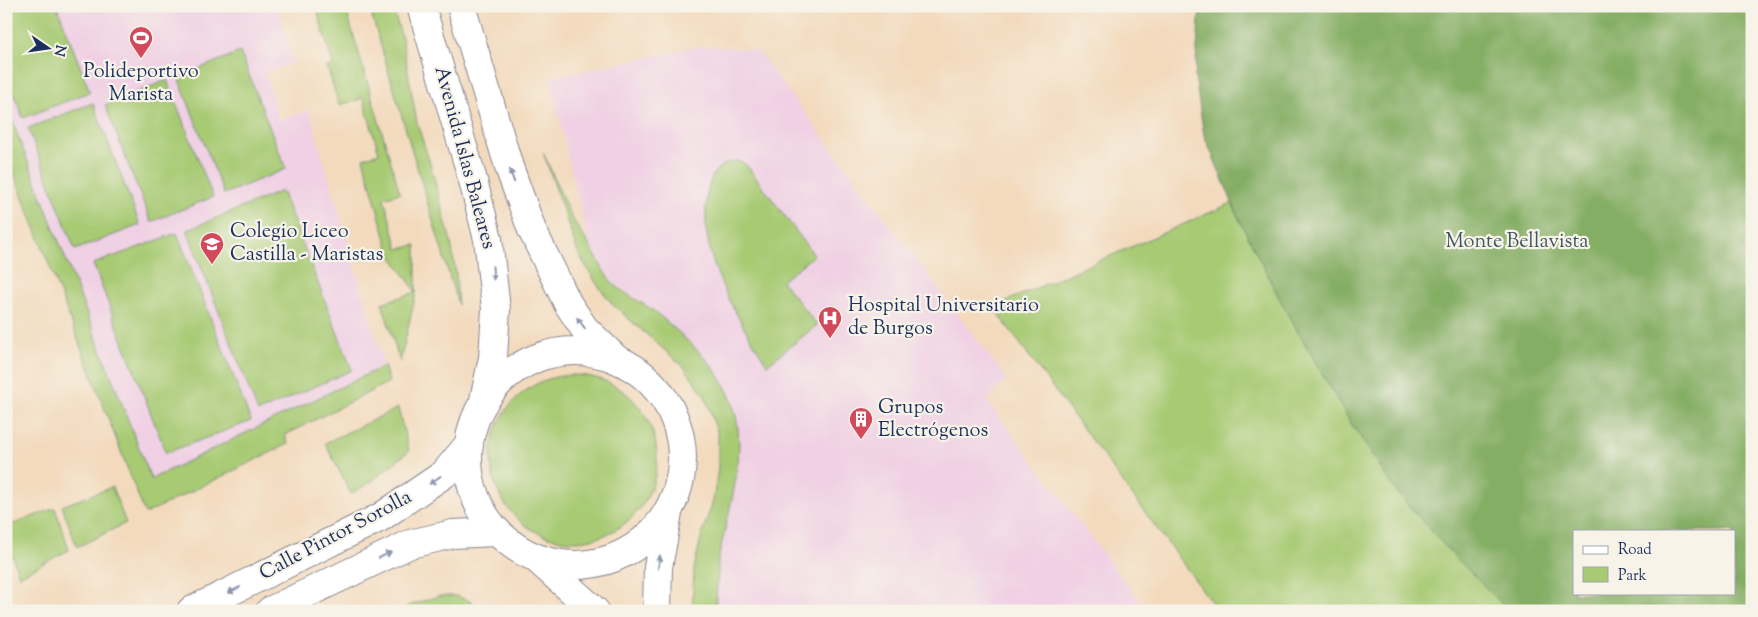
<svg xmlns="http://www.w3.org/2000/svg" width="1758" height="617" font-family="'Sorts Mill Goudy',serif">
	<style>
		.built { fill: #f0d0e4 }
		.green { fill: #a7ca73; stroke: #617c68 }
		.forest { fill: #85ae65; stroke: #506e62; fill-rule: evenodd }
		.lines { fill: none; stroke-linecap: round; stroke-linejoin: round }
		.minor-casing { stroke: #87848e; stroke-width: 30 }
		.major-casing { stroke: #87848e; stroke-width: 30 }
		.minor { stroke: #fff; stroke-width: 28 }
		.major { stroke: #fff; stroke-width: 28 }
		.oneway { fill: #8d97ae }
		.labels { text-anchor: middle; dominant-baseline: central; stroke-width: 4.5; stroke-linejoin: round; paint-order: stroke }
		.poi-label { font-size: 20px; fill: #1b2f5e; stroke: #f7f3e8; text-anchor: start }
		.street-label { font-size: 20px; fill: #1b2f5e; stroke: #f7f3e8 }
		.park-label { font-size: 20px; fill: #3e5663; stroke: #f7f3e8 }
	</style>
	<rect width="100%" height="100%" fill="#f7f3e8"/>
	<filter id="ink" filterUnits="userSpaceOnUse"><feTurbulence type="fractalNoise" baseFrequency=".02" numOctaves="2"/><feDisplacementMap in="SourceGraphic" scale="10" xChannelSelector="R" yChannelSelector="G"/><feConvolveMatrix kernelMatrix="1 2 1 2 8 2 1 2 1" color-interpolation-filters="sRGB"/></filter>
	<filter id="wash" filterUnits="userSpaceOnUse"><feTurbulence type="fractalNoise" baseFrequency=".0096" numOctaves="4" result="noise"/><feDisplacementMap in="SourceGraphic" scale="20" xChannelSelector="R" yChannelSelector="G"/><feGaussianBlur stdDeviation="1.12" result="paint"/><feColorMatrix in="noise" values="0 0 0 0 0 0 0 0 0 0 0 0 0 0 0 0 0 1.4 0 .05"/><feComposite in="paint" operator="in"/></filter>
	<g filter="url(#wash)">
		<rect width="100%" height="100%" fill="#f3dabd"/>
		<path class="built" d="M6,6H277L294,63L265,72L279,120L309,110L384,366L151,480L6,105Z
			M701,46L757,50L1006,378L987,401L1147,611H715L718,572L717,561L736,480L739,459L740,445L737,417L729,393L711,365L657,313L613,283L588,243L550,78Z"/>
		<path class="green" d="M6,6H57L90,92L23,118L6,74Z
			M316,6H345L400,193L384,198L398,249L416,245V293L400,362L382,303L416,292L390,254L363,158L379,153L363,98L339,105L327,67L333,65Z
			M369,6H392L402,38L417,123L430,163L451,242L456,275L458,305Z
			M240,52L286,169L224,194L178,77Z
			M167,80L213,197L151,222L105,105Z
			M93,103L140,225L75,250L28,128Z
			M6,105L151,479L384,366L389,382L285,435L288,444L145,514L6,153Z
			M543,152C553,173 561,197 572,218C579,230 587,241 594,253C600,263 605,275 612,282C624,295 645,303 659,315C676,330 696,347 711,365C761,427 731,493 718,561V572L715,611H692L694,568L702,534L713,501L718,468V435L705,396L685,368L613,305L596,283L578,253Z
			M735,161L742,162L748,167L814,255L782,281L817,325L767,365C736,314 698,259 707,196C710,176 715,165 735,161Z
			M282,191L352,370L258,412L187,230Z
			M1232,203L1240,221L1287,313L1351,423L1396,491L1451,553L1509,611H1218L993,307Z
			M177,233L251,421L166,453L93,264Z
			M491 458a83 83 0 1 1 166 0a83 83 0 1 1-166 0Z
			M398,408L409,451L372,481L351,494L325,443Z
			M112,487L126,523L77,547L62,506Z
			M55,508L69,550L19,576L6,538V527Z
			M439,596H457L472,602L454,611H409L407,606Z"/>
		<path class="forest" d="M1200,6H1752V611H1509L1451,553L1396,491L1351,423L1287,313L1240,221L1204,135L1195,77ZM1574,531H1734V593H1574Z"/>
	</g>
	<g filter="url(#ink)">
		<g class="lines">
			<g class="minor-casing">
				<path id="minor" d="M191,611L381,517L444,474L469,444
					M270,611L410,544L453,534L497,532"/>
			</g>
			<g class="major-casing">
				<path id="major" d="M421,6L472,177L488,239L496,309L493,358L484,400
					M461,6L509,167L532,230L568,304L584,328L615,358
					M468 458a107 107 0 1 1 214 0a107 107 0 1 1-214 0Z
					M538,560L595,611
					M657,611L658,567L668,513"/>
			</g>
			<use href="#minor" class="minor"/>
			<use href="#major" class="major"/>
		</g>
		<defs><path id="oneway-solid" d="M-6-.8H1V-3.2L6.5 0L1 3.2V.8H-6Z" transform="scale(1.25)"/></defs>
		<g class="oneway">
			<use href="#oneway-solid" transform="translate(512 176) rotate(-110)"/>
			<use href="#oneway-solid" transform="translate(493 273) rotate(85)"/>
			<use href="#oneway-solid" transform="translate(581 323) rotate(-126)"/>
			<use href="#oneway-solid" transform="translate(435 480) rotate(144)"/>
			<use href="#oneway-solid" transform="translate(385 555) rotate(-26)"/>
			<use href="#oneway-solid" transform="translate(659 562) rotate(-82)"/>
			<use href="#oneway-solid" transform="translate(234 590) rotate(154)"/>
		</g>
	</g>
	<defs>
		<g id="stadium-pin" transform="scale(1.25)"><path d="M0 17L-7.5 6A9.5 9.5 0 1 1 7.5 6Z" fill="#d1495b" stroke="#f7f3e8"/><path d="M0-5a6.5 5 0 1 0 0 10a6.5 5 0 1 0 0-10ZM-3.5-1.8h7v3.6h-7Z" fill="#fff"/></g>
		<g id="school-pin" transform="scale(1.25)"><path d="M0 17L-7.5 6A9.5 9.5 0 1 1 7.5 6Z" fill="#d1495b" stroke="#f7f3e8"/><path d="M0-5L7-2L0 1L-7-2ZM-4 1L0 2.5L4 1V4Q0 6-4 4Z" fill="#fff"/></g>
		<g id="hospital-pin" transform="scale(1.25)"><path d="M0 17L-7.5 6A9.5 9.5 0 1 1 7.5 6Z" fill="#d1495b" stroke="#f7f3e8"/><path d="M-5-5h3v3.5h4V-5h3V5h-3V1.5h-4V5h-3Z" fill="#fff"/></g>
		<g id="building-pin" transform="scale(1.25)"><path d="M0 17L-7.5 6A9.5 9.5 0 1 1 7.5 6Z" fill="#d1495b" stroke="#f7f3e8"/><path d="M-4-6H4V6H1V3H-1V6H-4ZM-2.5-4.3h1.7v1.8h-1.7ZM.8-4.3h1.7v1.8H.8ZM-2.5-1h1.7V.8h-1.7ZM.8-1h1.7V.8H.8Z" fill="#fff"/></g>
	</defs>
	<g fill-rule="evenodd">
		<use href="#stadium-pin" x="141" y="38"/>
		<use href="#school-pin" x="212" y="244"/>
		<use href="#hospital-pin" x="830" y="318"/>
		<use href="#building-pin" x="861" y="419"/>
	</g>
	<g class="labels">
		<g class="poi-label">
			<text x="141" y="72" text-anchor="middle">Polideportivo<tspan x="141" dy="23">Marista</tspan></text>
			<text x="230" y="232">Colegio Liceo<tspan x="230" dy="23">Castilla - Maristas</tspan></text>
			<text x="848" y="306">Hospital Universitario<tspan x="848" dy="23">de Burgos</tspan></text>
			<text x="878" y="408">Grupos<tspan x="878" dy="23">Electrógenos</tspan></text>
		</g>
		<g class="street-label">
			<text transform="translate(464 158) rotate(75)">Avenida Islas Baleares</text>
			<text transform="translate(336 536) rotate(-28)">Calle Pintor Sorolla</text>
		</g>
		<g class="park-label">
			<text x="1517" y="242">Monte Bellavista</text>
		</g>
	</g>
	<rect width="1758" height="617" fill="none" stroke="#f7f3e8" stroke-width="25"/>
	<rect x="1573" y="530" width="162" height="65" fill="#f7f3e8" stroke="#9fa5b1"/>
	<rect x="1583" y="546" width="25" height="8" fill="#ffffff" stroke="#9fa5b1"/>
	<text x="1618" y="554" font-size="15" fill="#1b2f5e">Road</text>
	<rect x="1583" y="567" width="25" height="15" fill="#a7ca73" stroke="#9fa5b1"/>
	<text x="1618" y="580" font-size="15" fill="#1b2f5e">Park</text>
	<g transform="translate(48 48) rotate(103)" stroke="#f7f3e8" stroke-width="4" paint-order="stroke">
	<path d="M0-4L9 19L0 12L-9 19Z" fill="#1b2f5e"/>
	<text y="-8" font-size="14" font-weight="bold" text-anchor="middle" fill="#1b2f5e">N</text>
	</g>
</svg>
